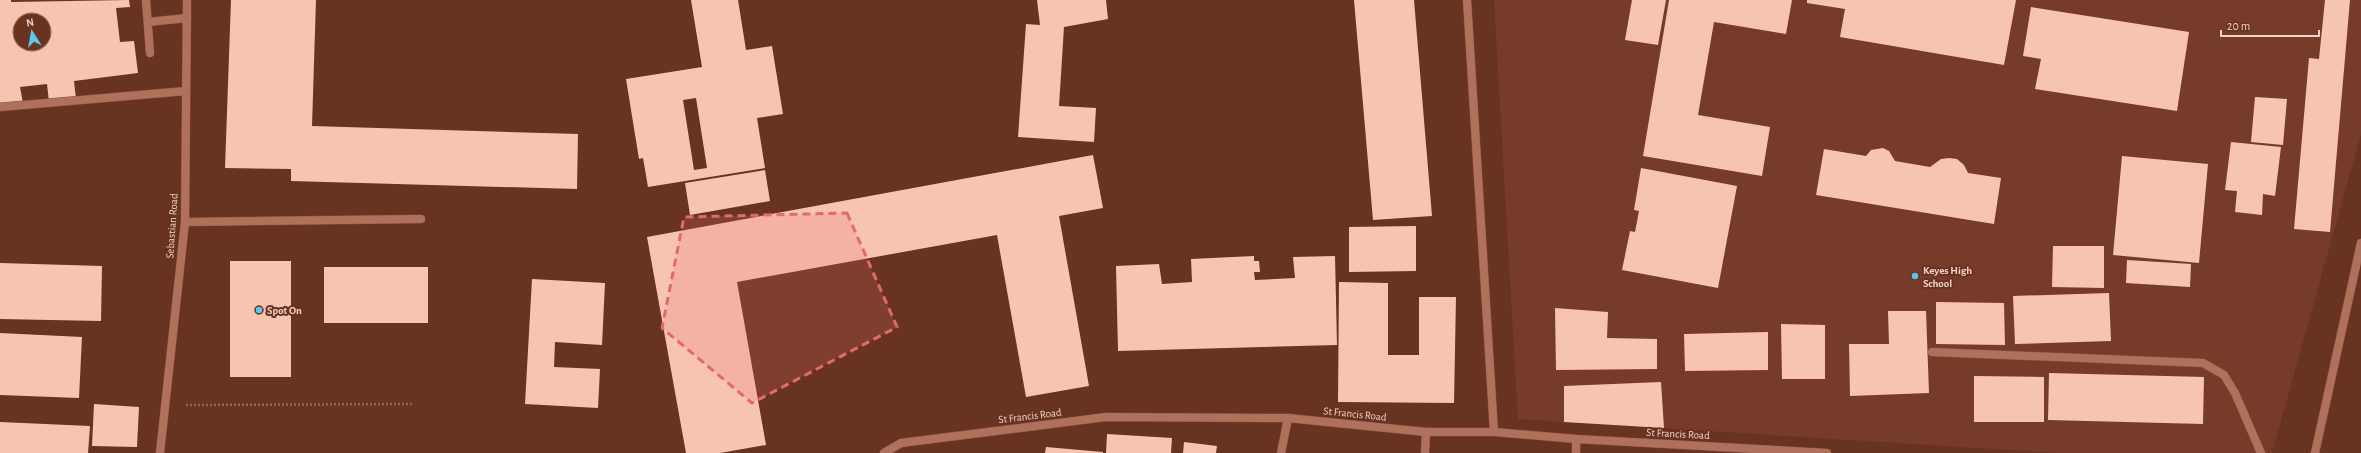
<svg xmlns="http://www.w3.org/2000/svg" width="2361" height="453" font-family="'Alegreya Sans',sans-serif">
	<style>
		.built { fill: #773c29 }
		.building { fill: #f8c4b2; fill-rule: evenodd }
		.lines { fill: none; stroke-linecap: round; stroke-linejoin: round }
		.service-casing { stroke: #845342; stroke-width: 9 }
		.minor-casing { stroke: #845342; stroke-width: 9 }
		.tertiary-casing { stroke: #845342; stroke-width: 9 }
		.path { stroke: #926354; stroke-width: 2.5; stroke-dasharray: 2 2; stroke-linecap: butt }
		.service { stroke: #b0715c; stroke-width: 8 }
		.minor { stroke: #b0715c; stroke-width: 8 }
		.tertiary { stroke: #b0715c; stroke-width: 8 }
		.marked { fill: #e16c67; fill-opacity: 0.2; stroke: #e16c67; stroke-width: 3; stroke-dasharray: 8 5; stroke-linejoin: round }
		.poi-dot { fill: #5ac8e6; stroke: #683321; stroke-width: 1.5 }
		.labels { text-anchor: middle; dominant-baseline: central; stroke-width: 4; stroke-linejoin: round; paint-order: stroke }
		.street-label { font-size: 11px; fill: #f2d1c6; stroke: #683321 }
		.poi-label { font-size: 11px; font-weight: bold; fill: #f2d1c6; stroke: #683321; text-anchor: start }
	</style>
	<rect width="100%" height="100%" fill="#683321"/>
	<path class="built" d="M1494,0H2361V134L2272,453H2056L1518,419Z"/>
	<path class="building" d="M0,0H11V2L129,0L130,7L116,8L120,42L134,41L138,73L74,81L76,99L49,102L47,84L20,87L23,103L0,106ZM20,20H44V44H20Z
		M231,0H316L312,126L578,134L577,189L291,181V169L225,168Z
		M691,0H738L746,50L772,46L783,114L757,118L765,168L648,187L643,158L639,159L626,79L702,67ZM696,98L707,168L694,170L683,100Z
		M1037,0H1106L1108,19L1064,27L1059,106L1096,108L1094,142L1018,137L1026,24L1040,25Z
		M1354,0H1414L1432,216L1373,220Z
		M1632,0H1666L1658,45L1625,40Z
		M1669,0H1792L1786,34L1714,22L1698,115L1770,127L1762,176L1643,156Z
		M1807,0H2016L2004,65L1840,37L1845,9L1807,3Z
		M2325,0H2350L2330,232L2294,229L2309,58L2319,59Z
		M2031,7L2189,32L2177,111L2035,89L2041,59L2023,56Z
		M2255,97L2287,99L2283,145L2251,142Z
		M2231,142L2281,147L2275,196L2263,194L2262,215L2235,212L2237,191L2225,190Z
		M1883,148L1889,151L1895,161L1930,167L1941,159L1949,158L1957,159L1964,165L1968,173L2001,178L1994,224L1816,195L1824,149L1866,156L1871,150Z
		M1093,155L1103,208L1059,216L1089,386L1026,397L997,235L737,282L766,445L720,453H686L647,237Z
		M2122,156L2208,164L2199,263L2113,255Z
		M1641,168L1737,186L1718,288L1622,270L1630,231L1635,232L1639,211L1634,210Z
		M765,170L770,201L690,215L685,183Z
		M1416,226V271L1349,272V227Z
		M2053,246H2104V288L2052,287Z
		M1254,256V261H1259L1260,272H1254L1255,280L1295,278L1293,257L1335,256L1337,345L1118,351L1116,266L1159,264L1162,284L1192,282L1191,259Z
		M2127,260L2191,264L2190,287L2126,283Z
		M230,261H291V377H230Z
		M0,263L102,266L101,321L0,319Z
		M324,267H428V323H324Z
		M532,279L605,283L602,345L555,342L554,367L600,369L598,408L525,404Z
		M1339,282L1388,283V355H1419V297H1456L1454,403L1338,402Z
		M2109,293L2111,341L2015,344L2013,296Z
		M1936,302L2004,303L2005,345L1936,344Z
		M1555,308L1608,312L1607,338L1657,339V369L1556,370Z
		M1888,311H1926L1929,393L1850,396L1849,344H1889Z
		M1781,324L1825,325V379H1782Z
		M1768,332V370L1685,371L1684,334Z
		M0,333L82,337L79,398L0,395Z
		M2049,373L2204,377L2203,424L2048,420Z
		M1974,376L2044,377V422H1974Z
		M1661,382L1664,428L1564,422V386Z
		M94,404L139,407L137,447L92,446Z
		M0,422L90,426L88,453H0Z
		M1107,434L1172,438L1171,453H1106Z
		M1184,442L1217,446L1216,453H1183Z
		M1046,447L1103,452V453H1045Z"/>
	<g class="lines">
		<g class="service-casing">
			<path id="service" d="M146,0L150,53
				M148,22L187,18
				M185,222L421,219
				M1932,352L2203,363L2224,375L2235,393L2261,453"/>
		</g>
		<g class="minor-casing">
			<path id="minor" d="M0,107L186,91
				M1576,439V453
				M160,453L185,222L187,0
				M1281,453L1288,418
				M1425,453L1426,432"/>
		</g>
		<g class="tertiary-casing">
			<path id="tertiary" d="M1467,0L1494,432
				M884,453L901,443L1106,417L1288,418L1426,432H1494L1576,439L1827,453
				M2315,453L2361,243"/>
		</g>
		<path class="path" d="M186,405L412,404"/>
		<use href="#service" class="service"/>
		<use href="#minor" class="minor"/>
		<use href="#tertiary" class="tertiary"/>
	</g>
	<path class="marked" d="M847,213L897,327L752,403L662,328L684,217Z"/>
	<g class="poi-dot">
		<circle cx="1915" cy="276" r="4"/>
		<circle cx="259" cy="310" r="4"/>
	</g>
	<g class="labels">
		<g class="street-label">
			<text transform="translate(172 226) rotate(-86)">Sebastian Road</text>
			<text transform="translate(1355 414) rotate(6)">St Francis Road</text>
			<text transform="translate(1030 416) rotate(-7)">St Francis Road</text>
			<text transform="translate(1678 434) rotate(3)">St Francis Road</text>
		</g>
		<g class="poi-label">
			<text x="1923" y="270">Keyes High<tspan x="1923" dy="13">School</tspan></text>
			<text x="267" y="310">Spot On</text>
		</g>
	</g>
	<g transform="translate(32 32) rotate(349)"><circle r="19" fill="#683321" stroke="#9f7263"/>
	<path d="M0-3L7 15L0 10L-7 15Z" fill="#5ac8e6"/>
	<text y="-6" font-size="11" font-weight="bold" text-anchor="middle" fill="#f2d1c6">N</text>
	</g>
	<path d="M2221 30v6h98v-6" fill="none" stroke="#f2d1c6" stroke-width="2"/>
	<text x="2227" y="30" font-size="12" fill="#f2d1c6" stroke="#683321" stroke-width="3" paint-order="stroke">20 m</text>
</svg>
